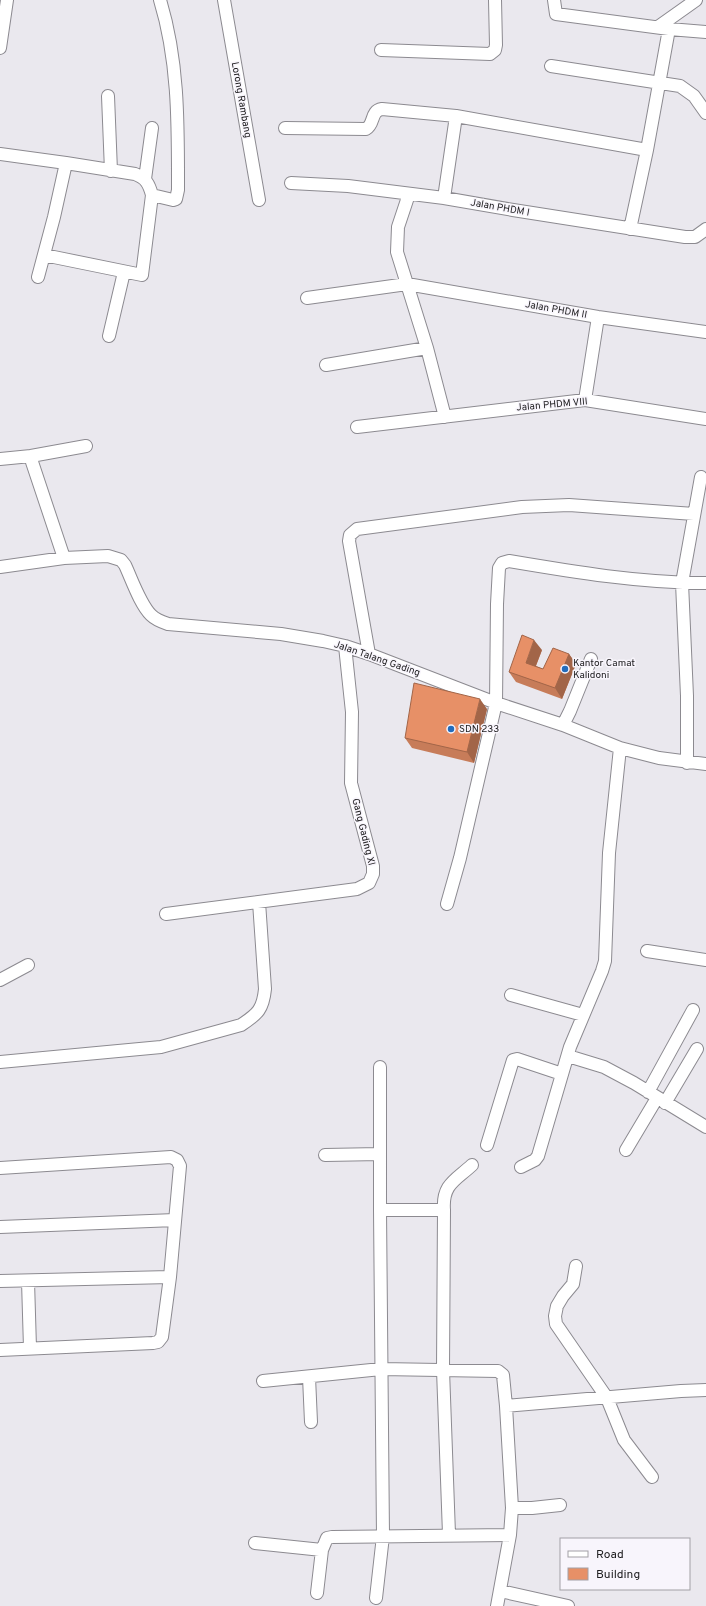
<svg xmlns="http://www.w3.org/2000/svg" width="706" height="1606" font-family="Overpass,sans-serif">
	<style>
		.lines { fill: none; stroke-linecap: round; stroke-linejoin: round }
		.minor-casing { stroke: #8c8a90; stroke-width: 14 }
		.minor { stroke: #fff; stroke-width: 12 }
		.wall { fill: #c77c59 }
		.shaded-wall { fill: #a26548 }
		.building { fill: #e79067; stroke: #a26548 }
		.poi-dot { fill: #226cbc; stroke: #f8f5fc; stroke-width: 1.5 }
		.labels { text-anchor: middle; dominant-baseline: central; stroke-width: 3; stroke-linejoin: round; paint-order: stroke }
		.street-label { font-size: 10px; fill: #212022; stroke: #f8f5fc }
		.poi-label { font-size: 10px; fill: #212022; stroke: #f8f5fc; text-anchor: start }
	</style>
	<rect width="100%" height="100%" fill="#eae8ee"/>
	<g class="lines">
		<g class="minor-casing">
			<path id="minor" d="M224,0L259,200
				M554,0L556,14L669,29L706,32
				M658,27L696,0
				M0,48L7,0
				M381,50L490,54L495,50L496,45L495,0
				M551,66L680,86L694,96L706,113
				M108,96L111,171
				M285,128L366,129C375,124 370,111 382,109L456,116
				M0,154L66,163L135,174C146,178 149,184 152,195L173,200L176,199L178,190C178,126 179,62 160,0
				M145,179L152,128
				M291,183L348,186L444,198L513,210L685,237H695L706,229
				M409,194L398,227L397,252L427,348L445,417
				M444,198L456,116L647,150
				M630,229L647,150L669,29
				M44,255L142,275L152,195
				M38,277L54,217L66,163
				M307,298L407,284L598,317L706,332
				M109,336L124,272
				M326,365L427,348
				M585,400L598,317
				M357,427L585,400L706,419
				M0,459L31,456
				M64,558L32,462L31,456L86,446
				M0,567L64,558L108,556L121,560L125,565C132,580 140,604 151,615C156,620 162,622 168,624L281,634L323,641L345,646L369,654L496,703L563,725L620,748L659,758L706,764
				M369,654L349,541L350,535L357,529L522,507L569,505L694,514
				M563,725L570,711L591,659
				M687,763V696L682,583L701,477
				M447,904L460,858L496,703L497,604L499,568L502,563L509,561C574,572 640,583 706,583
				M166,914L357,889L369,883L373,874V866L351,783L352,712L345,646
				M647,951L706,960
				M0,980L28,965
				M511,995L583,1015
				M568,1056L604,1067L634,1083L706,1127
				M0,1062L161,1047L241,1025C258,1014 263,1009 265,989L259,902
				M648,1092L693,1010
				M665,1103L697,1049
				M487,1145L513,1060L517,1059L562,1074
				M626,1150L657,1098
				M325,1155L380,1154
				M521,1167L535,1160L538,1156L570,1047L602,971L605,961L609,853L620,748
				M0,1168L171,1157L177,1160L180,1166L170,1277L162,1337L158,1342L153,1343L0,1350
				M380,1210H444L443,1370L449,1534
				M444,1210C442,1184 456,1180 472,1165
				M0,1227L175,1220
				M576,1266L573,1284L563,1296L557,1306L555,1316L556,1324L607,1398L624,1440L652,1477
				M0,1281L170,1277
				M28,1281L30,1348
				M309,1377L311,1422
				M263,1381L381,1369L498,1371L503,1375L506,1406L512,1508L510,1535L497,1606
				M506,1406L681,1391L706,1390
				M512,1508H532L560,1505
				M255,1543L322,1550
				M500,1591L568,1606
				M317,1593L322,1550L327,1538L332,1537L510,1535
				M376,1598L383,1536L380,1210V1067"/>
		</g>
		<use href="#minor" class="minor"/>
	</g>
	<path class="wall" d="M542,650L536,666L543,669L569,654L576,664L562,699L516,682L509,672Z
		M487,709L474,763L412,748L405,738Z"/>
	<path class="shaded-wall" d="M534,640L542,650L533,673L526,663Z
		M569,654L576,664L562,699L555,688Z
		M480,699L487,709L474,763L467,752Z"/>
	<path class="building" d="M522,635L534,640L526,663L543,669L553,648L569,654L555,688L509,672Z
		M414,683L480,699L467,752L405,738Z"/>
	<g class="poi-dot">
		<circle cx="565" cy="669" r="4"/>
		<circle cx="451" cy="729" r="4"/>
	</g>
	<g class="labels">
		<g class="street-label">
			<text transform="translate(241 100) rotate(80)">Lorong Rambang</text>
			<text transform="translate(500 208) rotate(10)">Jalan PHDM I</text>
			<text transform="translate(556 310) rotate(10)">Jalan PHDM II</text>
			<text transform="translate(552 405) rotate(-5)">Jalan PHDM VIII</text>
			<text transform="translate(377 659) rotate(19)">Jalan Talang Gading</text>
			<text transform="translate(363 832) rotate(76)">Gang Gading XI</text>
		</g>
		<g class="poi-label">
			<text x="573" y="663">Kantor Camat<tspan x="573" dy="12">Kalidoni</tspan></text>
			<text x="459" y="729">SDN 233</text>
		</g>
	</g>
	<rect x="560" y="1538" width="130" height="52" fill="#f8f5fc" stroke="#a2a0a5"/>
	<rect x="568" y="1551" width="20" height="6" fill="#ffffff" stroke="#a2a0a5"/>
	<text x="596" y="1558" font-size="12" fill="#212022">Road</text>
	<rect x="568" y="1568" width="20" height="12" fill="#e79067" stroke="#a2a0a5"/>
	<text x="596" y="1578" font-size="12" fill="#212022">Building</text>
</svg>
